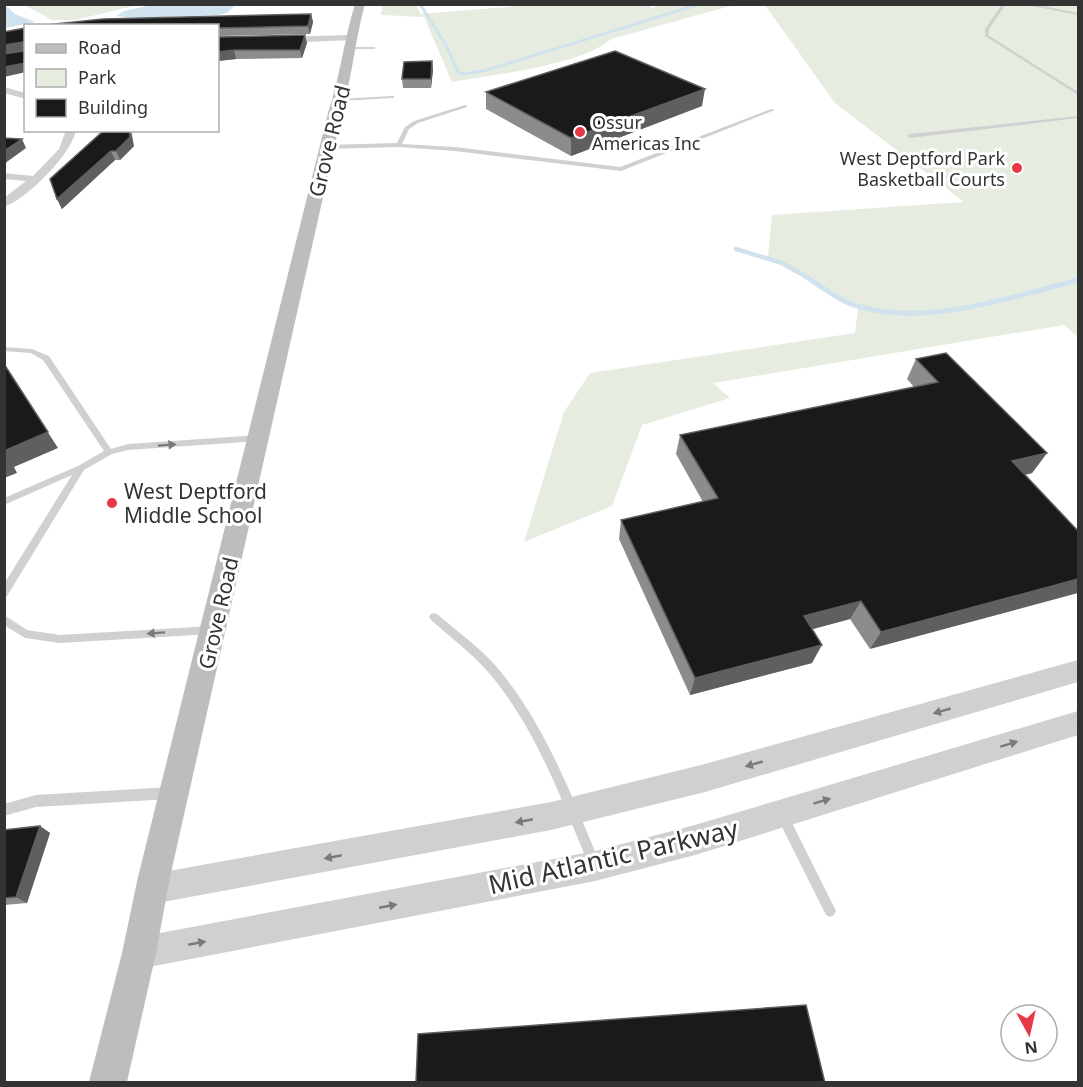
<svg xmlns="http://www.w3.org/2000/svg" width="1083" height="1087" font-family="'Noto Sans',sans-serif">
	<style>
		.green { fill: #e6ecdf }
		.water { fill: #cfe2ee }
		.lines { fill: none; stroke-linecap: round; stroke-linejoin: round }
		.stream-far2 { stroke: #cfe2ee; stroke-width: 3 }
		.stream-far1 { stroke: #cfe2ee; stroke-width: 4.5 }
		.stream { stroke: #cfe2ee; stroke-width: 5 }
		.service { fill: #d0d0d0; fill-rule: evenodd }
		.minor { fill: #d0d0d0; fill-rule: evenodd }
		.tertiary { fill: #d0d0d0; fill-rule: evenodd }
		.secondary { fill: #bdbdbd; fill-rule: evenodd }
		.wall { fill: #8c8c8c }
		.shaded-wall { fill: #5f5f5f }
		.building { fill: #1a1a1a; stroke: #5f5f5f; stroke-width: 1.5 }
		.oneway { fill: #7a7a7a }
		.poi-dot { fill: #e63946; stroke: #fff; stroke-width: 2 }
		.labels { text-anchor: middle; dominant-baseline: central; stroke-width: 6; stroke-linejoin: round; paint-order: stroke }
		.far-poi-label { font-size: 18px; fill: #333; stroke: #fff; text-anchor: start }
		.street-label { font-size: 21px; fill: #333; stroke: #fff }
		.poi-label { font-size: 21px; fill: #333; stroke: #fff; text-anchor: start }
		.near-street-label { font-size: 26px; fill: #333; stroke: #fff }
	</style>
	<rect width="100%" height="100%" fill="#fff"/>
	<path class="green" d="M24,5H138L75,20H52Z
		M383,5H416L421,14L543,4H648L652,8L665,4L734,5L611,39C583,65 492,75 452,82L424,17L381,15Z
		M765,5H1078V337L1064,325L713,383L730,398L642,425L612,506L524,542L564,412L590,373L855,333L858,308L768,258L772,215L964,202L835,103Z"/>
	<path class="water" d="M5,5L15,14L35,22L5,28Z
		M152,5V4L235,5L227,13L217,15L137,18L116,16L124,11Z"/>
	<g class="lines">
		<path class="stream-far2" d="M420,4L446,45L458,72L464,74L487,70L700,4"/>
		<path class="stream-far1" d="M736,249L782,263L807,277"/>
		<path class="stream" d="M805,276C822,287 840,302 861,307C927,326 1013,297 1078,280"/>
		<path class="service" d="M1002,4H1006L989,29L988,35L1078,92V95L985,36V29Z
			M1022,4H1033L1078,13V15Z
			M346,47H374L376,48L374,49H348Z
			M392,96H394V98L340,101L338,100L340,99Z
			M465,105L467,106V107L418,123L409,129L402,144L455,147L620,167L771,109L775,110L621,171L455,151L399,147L327,149L324,147L327,145L397,143L405,127L414,121Z
			M1078,116V118L910,138L907,136L910,134Z
			M4,347L32,349L49,356L111,449L128,444L258,435L262,438L258,441L128,450L112,454L84,470L7,596L4,597V584L72,475L4,505V498L78,466L104,451L43,360L31,353L4,351Z
			M434,613L437,614C457,631 479,647 496,666C544,722 571,794 599,861L597,865L593,867L589,865C561,799 536,728 489,673C472,653 450,637 431,620L429,617L431,614Z
			M4,615L27,630L60,635L212,626L215,627L217,630L215,633L212,634L60,643L25,638L4,625Z
			M170,787L174,789L176,793L174,797L170,799L36,807L4,816V804L36,795Z
			M783,811L787,813L836,911L834,915L830,917L826,915L777,817L779,813Z"/>
		<path class="minor" d="M350,35L354,38L353,40L282,43L278,40L282,37Z
			M4,87L26,93V99L4,93Z
			M66,130H76C72,154 27,199 4,207V198L26,181L4,179V173L33,176L59,149Z"/>
		<path class="tertiary" d="M1078,660V682L705,792L551,830L152,904L141,900L137,889L141,878L152,874L551,802L705,764Z
			M1078,711V735L695,855L595,881L139,969L128,964L123,953L128,942L139,937L595,851L695,825Z"/>
		<path class="secondary" d="M355,4H365C355,40 352,77 342,113L170,877L156,953L127,1082H89L122,953L138,877L328,113C340,77 344,40 355,4Z"/>
	</g>
	<path class="wall" d="M311,14L313,22L310,34L218,36V26Z
		M218,37L307,43L302,58L236,59L218,61Z
		M432,61L433,70L431,88H403L402,79Z
		M486,92L702,106L571,156L486,109Z
		M102,132L134,146L120,160H115L62,209L57,199Z
		M916,359L1047,453L1032,473L1025,475L870,649L850,619L812,629V663L690,695L619,539L621,520L703,502L676,454L680,435L914,387L907,379Z
		M40,826L50,833L27,903L4,905V830Z"/>
	<path class="shaded-wall" d="M311,14L313,22L310,34L308,26Z
		M305,35L307,43L302,58L300,50Z
		M24,42L26,51L4,54V45Z
		M234,50L236,59L218,61V52Z
		M432,61L433,70L431,88V79Z
		M25,62L26,72L4,77V67Z
		M705,89L702,106L571,156V138Z
		M129,130H131L134,146L120,160L116,151Z
		M22,139L26,148L4,164V151Z
		M111,151L115,160L62,209L57,199Z
		M4,364L58,448L14,467L17,473L4,478Z
		M1047,453L1032,473L999,481L1012,461Z
		M1078,579V593L870,649L881,632Z
		M861,601L850,619L795,634L804,616Z
		M822,645L812,663L690,695L695,678Z
		M40,826L50,833L27,903L16,897Z"/>
	<path class="building" d="M311,14L308,26L218,28V26H35L103,19Z
		M26,28V63L4,67V54L23,51L24,42L4,45V32Z
		M305,35L300,50H234L218,52V37Z
		M615,51L705,89L571,138L486,92Z
		M432,61L431,79H402L404,62Z
		M102,130H129L130,137L116,151H111L57,199L50,179L102,132Z
		M4,138L22,139L4,151Z
		M946,353L1047,453L1012,461L1078,531V579L881,632L861,601L804,616L822,645L695,678L621,520L718,498L680,435L938,382L916,359Z
		M4,364L48,432L4,451Z
		M40,826L16,897L4,898V830Z
		M806,1005L825,1083H416L418,1034Z"/>
	<defs><path id="oneway-solid" d="M-6-.8H1V-3.2L6.5 0L1 3.2V.8H-6Z" transform="scale(1.5)"/></defs>
	<g class="oneway">
		<use href="#oneway-solid" transform="translate(167 445) rotate(-4)"/>
		<use href="#oneway-solid" transform="translate(156 633) rotate(176)"/>
		<use href="#oneway-solid" transform="translate(942 711) rotate(164)"/>
		<use href="#oneway-solid" transform="translate(1009 744) rotate(-17)"/>
		<use href="#oneway-solid" transform="translate(754 764) rotate(164)"/>
		<use href="#oneway-solid" transform="translate(822 801) rotate(-17)"/>
		<use href="#oneway-solid" transform="translate(524 821) rotate(169)"/>
		<use href="#oneway-solid" transform="translate(333 857) rotate(169)"/>
		<use href="#oneway-solid" transform="translate(388 906) rotate(-11)"/>
		<use href="#oneway-solid" transform="translate(197 943) rotate(-11)"/>
	</g>
	<g class="poi-dot">
		<circle cx="580" cy="132" r="6"/>
		<circle cx="1017" cy="168" r="6"/>
		<circle cx="112" cy="503" r="6"/>
	</g>
	<g class="labels">
		<g class="far-poi-label">
			<text x="592" y="122">Ossur<tspan x="592" dy="21">Americas Inc</tspan></text>
			<text x="1005" y="158" text-anchor="end">West Deptford Park<tspan x="1005" dy="21">Basketball Courts</tspan></text>
		</g>
		<g class="street-label">
			<text transform="translate(329 141) rotate(-76)">Grove Road</text>
			<text transform="translate(218 613) rotate(-77)">Grove Road</text>
		</g>
		<g class="poi-label">
			<text x="124" y="491">West Deptford<tspan x="124" dy="24">Middle School</tspan></text>
		</g>
		<g class="near-street-label">
			<text transform="translate(613 856) rotate(-13)">Mid Atlantic Parkway</text>
		</g>
	</g>
	<rect width="1083" height="1087" fill="none" stroke="#333333" stroke-width="12"/>
	<rect x="24" y="24" width="195" height="108" fill="#ffffff" stroke="#adadad" stroke-width="1.5"/>
	<rect x="36" y="44" width="30" height="9" fill="#bdbdbd" stroke="#adadad" stroke-width="1.5"/>
	<text x="78" y="54" font-size="18" fill="#333333">Road</text>
	<rect x="36" y="69" width="30" height="18" fill="#e6ecdf" stroke="#adadad" stroke-width="1.5"/>
	<text x="78" y="84" font-size="18" fill="#333333">Park</text>
	<rect x="36" y="99" width="30" height="18" fill="#1a1a1a" stroke="#adadad" stroke-width="1.5"/>
	<text x="78" y="114" font-size="18" fill="#333333">Building</text>
	<g transform="translate(1029 1033) rotate(172)"><circle r="28" fill="#ffffff" stroke="#adadad" stroke-width="1.5"/>
	<path d="M0-4.5L10 22L0 15L-10 22Z" fill="#e63946"/>
	<text y="-9" font-size="16" font-weight="bold" text-anchor="middle" fill="#333333">N</text>
	</g>
</svg>
